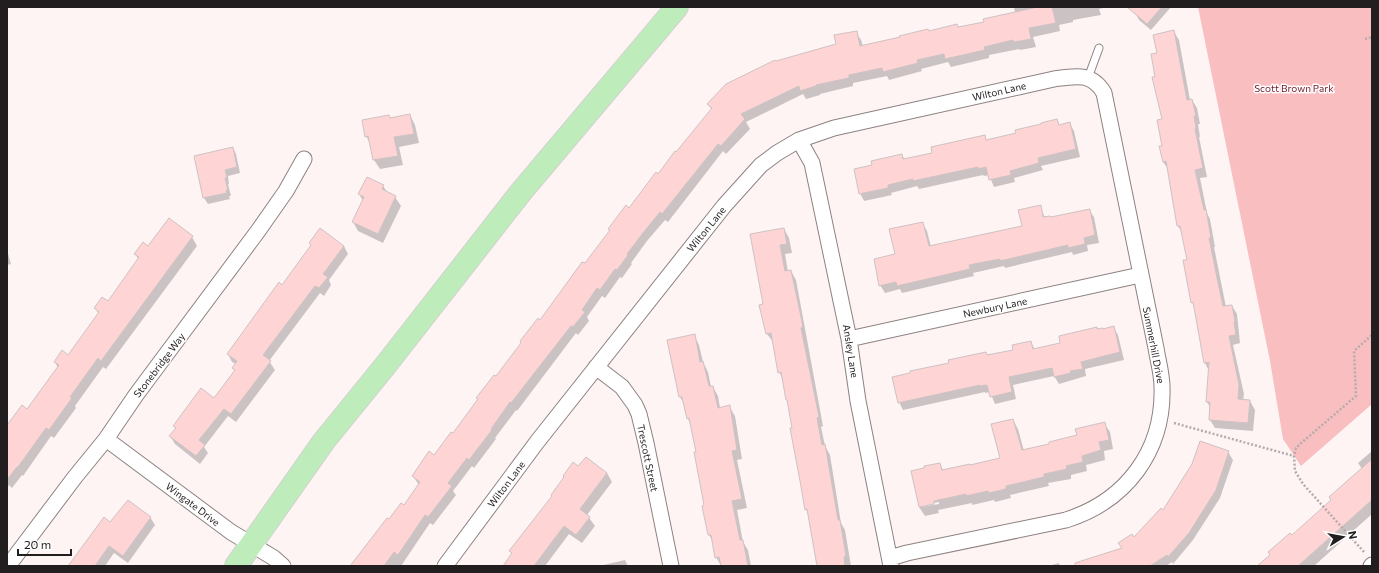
<svg xmlns="http://www.w3.org/2000/svg" width="1379" height="573" font-family="Commissioner,sans-serif">
	<style>
		.green { fill: #f9bec0 }
		.shadow { fill: #0003; fill-rule: evenodd }
		.building { fill: #ffd4d5; stroke: #cec2c3 }
		.lines { fill: none; stroke-linecap: round; stroke-linejoin: round }
		.service-casing { stroke: #8d8282; stroke-width: 9 }
		.minor-casing { stroke: #8d8282; stroke-width: 17 }
		.primary-casing { stroke: #d3d2d2; stroke-width: 24 }
		.path { stroke: #b4acac; stroke-width: 2.5; stroke-dasharray: 2 2; stroke-linecap: butt }
		.service { stroke: #fff; stroke-width: 7 }
		.minor { stroke: #fff; stroke-width: 15 }
		.primary { stroke: #beecba; stroke-width: 22 }
		.labels { text-anchor: middle; dominant-baseline: central; stroke-width: 3; stroke-linejoin: round; paint-order: stroke }
		.park-label { font-size: 10px; fill: #701928; stroke: #fff }
		.street-label { font-size: 10px; fill: #221d1e; stroke: #fff }
	</style>
	<rect width="100%" height="100%" fill="#fef4f4"/>
	<path class="green" d="M1198,7H1372V404L1301,466L1283,439L1270,361Z"/>
	<path class="shadow" d="M1014,7H1107L1099,9L1101,15L1073,20V22L1059,25L1060,31L1033,37L1036,47L1020,50L1019,49L989,55V58L951,67L948,62L921,69L922,71L889,80L887,76L853,83V86L820,94V95L806,99L803,94L746,122L750,129L726,154L723,151L668,222L665,220L647,241L631,263L632,264L622,278L620,277L605,298L602,296L587,317L589,321L578,335L576,333L517,411L516,410L495,438L496,439L474,468L472,466L453,491L456,495L433,525L430,523L401,566H351L389,521L404,506L419,485L413,476L434,457L453,435L479,400L478,398L496,377L629,209L712,110L708,104L776,63L837,44L856,32L861,40L863,46L929,32L985,23L1015,13Z
		M1142,7H1171L1151,30L1139,20L1136,14Z
		M1174,32L1179,40L1190,100H1192L1197,108L1200,124H1198L1200,137H1199L1207,177L1200,178L1207,213L1210,219L1215,247H1214L1226,307L1232,306L1237,314L1240,343L1233,345L1244,394L1243,401H1250L1255,410L1253,431L1215,428L1210,420L1211,409L1207,402L1209,371L1205,363L1195,308L1192,302L1188,260L1182,233L1178,226L1169,170L1163,162L1164,120L1156,77L1158,54Z
		M410,115L415,125L419,143L399,147L403,165L380,169L374,160L371,145L366,136L389,116L391,119Z
		M1057,120L1060,126L1070,124L1074,131L1080,157L1041,166L1043,170L1014,178L1015,182L994,187L989,175L984,176L983,175L919,189L917,186L891,193L892,195L864,201L860,193L873,165L902,155L905,160L933,153L984,136L987,141L1017,133Z
		M233,148L236,154L240,173L228,176L229,184H228L231,196H229L230,199L208,204L204,198Z
		M383,186L388,193L395,197L401,206L383,243L358,231L353,222L363,201L359,194Z
		M1040,206L1045,218H1051L1089,210L1094,217L1099,243L1087,245L1088,251L1073,255L1072,252L1005,268L1004,266L973,273L974,276L902,293L900,289L885,293L880,285L896,255L923,224L927,231L931,247L1023,227Z
		M784,229L789,238L792,253L785,254L788,272L791,271L796,280L823,426L821,427L825,446L830,455L841,523L845,530L851,566H818L809,515L806,509L789,404L787,400L783,379L779,372L774,343L767,334L761,306L764,305Z
		M192,237L197,246L106,369L103,367L75,406L76,408L54,438L51,436L23,476L22,475L12,488L9,485L7,488V426L27,410L58,368L55,362L68,356L99,314L95,308L108,302L139,260L135,254L148,248Z
		M310,243L344,246L348,254L329,280L331,285L324,296L320,293L269,361L275,370L236,422L228,416L204,447L208,453L200,464L175,444L170,436L176,429L174,426L214,399L235,371L233,368L236,364L232,362L228,354L283,286L311,246Z
		M7,250L11,264L7,265Z
		M1113,327L1118,335L1124,360L1085,369L1086,376L1059,384L1054,376L1013,385L1016,399L995,404L990,392L985,393V392L903,410L899,402L988,356L1014,351L1031,342L1035,350L1062,344L1097,330Z
		M694,335L699,345L703,362L708,372L711,387H713L718,396L720,408L729,406L735,416L742,459L737,460L747,508L737,510L743,542L748,550L751,566H721L716,557L713,541L709,535L706,506L692,427L688,419L685,405L680,397Z
		M1013,420L1018,429L1024,451L1050,445L1078,436L1104,423L1110,432L1113,449L1104,451L1105,460L1086,465L1087,471L1071,475V479L1048,483L1049,486L1010,495L1011,498L995,502L994,500L972,505V503L938,510L939,513L925,516L919,507L940,464L943,470L1002,459ZM939,502V504L921,507V505Z
		M1372,451V514L1314,566H1258L1332,501L1362,469L1358,463Z
		M1228,452L1233,460L1220,498L1193,540L1173,564L1172,562L1166,566H1074L1123,549Z
		M578,468L607,473L612,482L587,515L595,526L582,543L569,534L545,566H504L512,554L511,551Z
		M150,517L155,525L128,563L114,553L105,566H69L110,523Z
		M625,560L628,566H599Z
		M1059,563L1060,566H1048Z"/>
	<path class="building" d="M1038,7H1052L1056,23L1029,28L1031,39L1014,42L1013,40L984,47L985,50L945,59L944,54L917,60L918,63L883,72L882,68L849,75V78L816,85V86L800,91L799,86L741,114L745,119L721,146L718,144L662,214L660,212L643,233L627,254L628,255L617,270L615,269L600,290L597,288L582,310L585,312L573,327L571,326L511,403L510,402L491,429L492,430L469,460L467,458L448,483L452,486L428,517L425,515L398,555L394,552L384,566H350L387,518L389,519L401,503L404,505L420,482L412,476L429,451L434,455L451,432L453,433L478,399L476,398L494,375L496,376L521,343L520,341L538,318L540,320L582,262L585,263L610,230L608,229L626,205L629,208L656,172L658,174L675,151L676,152L712,108L707,104L726,84L775,60L776,61L836,44L834,35L857,31L860,46L900,37L899,36L928,29L929,31L957,24L958,27L984,22L983,19Z
		M1127,7H1162L1147,24Z
		M1174,30L1187,100L1192,99L1196,116H1194L1196,128L1195,129L1203,168L1195,170L1204,210L1206,209L1211,238H1209L1217,278L1223,306L1232,305L1235,321L1234,322L1236,335L1229,336L1239,385L1238,399L1250,400L1248,423L1209,420L1210,402H1206L1209,362L1204,363L1193,302L1191,303L1183,260H1187L1180,226H1177L1166,161L1163,162L1159,146H1162L1157,120L1162,119L1152,77H1155L1151,54L1157,53L1153,35Z
		M410,114L414,134L394,137L398,156L373,160L368,136L365,137L362,120L389,115L390,118Z
		M1057,119L1059,125L1070,122L1076,149L1038,158L1039,163L1010,171L1011,175L989,180L986,167L979,169L978,167L913,181V179L888,185V188L859,194L854,169L872,165L871,161L902,154L903,159L932,153L931,147L985,135L986,140L1016,133L1015,130L1041,124V123Z
		M233,147L237,167L225,170L227,178H225L228,190H226L227,193L203,198L194,156Z
		M367,177L384,185L382,189L396,196L378,234L352,222L364,197L358,194Z
		M1041,205L1043,217L1050,216L1051,217L1090,209L1095,235L1084,238L1085,244L1068,248V245L1000,261V259L969,265L970,269L897,286L896,282L879,286L874,259L895,254L889,229L923,222L929,246L1022,226L1018,210Z
		M169,218L193,236L101,361L98,358L70,397L72,398L49,430L46,428L18,467H17L7,480V425L22,405L27,409L59,365L54,362L62,350L68,355L99,312L94,308L102,297L108,301L139,257L134,254L143,242L148,246Z
		M320,228L344,246L323,274L328,277L319,288L315,286L263,355L271,361L231,414L224,409L199,440L205,445L196,456L169,436L176,428L173,426L201,388L214,398L235,370L232,368L237,361L227,354L279,282L282,285L311,245L309,243Z
		M784,228L787,244L780,245L785,271L791,270L800,312L803,327L801,328L819,417L817,418L822,445L825,444L837,514L838,520H840L846,556L844,557L845,566H817L807,509L805,510L800,481L790,428H792L787,400H786L781,372L778,373L771,333L766,334L759,305L763,304L750,234Z
		M1114,326L1120,352L1081,362L1083,369L1070,371L1071,373L1054,377L1052,368L1009,377L1012,392L990,397L987,385L980,386V385L898,403L892,377L910,373V371L949,363L948,360L986,352L987,355L1013,350L1012,345L1031,341L1033,349L1060,343L1059,336L1097,327V329L1103,328V329Z
		M695,334L700,362L703,361L709,386H713L718,408L730,405L737,450L732,451L742,499L732,501L740,540H743L748,566H721L719,557L715,558L711,535H708L702,506L704,505L694,452H696L689,418L687,419L682,397H679L667,340Z
		M1013,419L1022,450L1049,444V442L1077,435L1075,429L1105,422L1109,440L1099,442L1101,450L1082,456L1083,462L1066,466L1067,469L1044,474V477L1006,486V489L989,493L988,491L966,496V494L934,501V504L919,507L911,471L924,468V466L940,463L942,470L970,464V465L1000,458L991,424Z
		M1200,441L1229,451L1216,490L1189,533L1168,557L1167,555L1150,566H1075V563L1122,548L1118,543L1132,534L1134,537L1161,508L1163,510L1192,464Z
		M586,457L607,473L580,509L590,517L576,535L564,526L534,566H503L512,553L509,551L552,496L551,495L564,477L563,476L573,462L578,466Z
		M1372,459V500L1298,566H1257L1270,555L1268,552L1290,533L1292,535L1331,500L1329,497Z
		M128,500L151,517L123,556L109,546L95,566H68L104,517L110,522Z"/>
	<g class="lines">
		<g class="service-casing">
			<path id="service" d="M1088,78L1099,48"/>
		</g>
		<g class="minor-casing">
			<path id="minor" d="M799,140L812,163L849,339L858,401L891,566
				M849,339L1140,275
				M596,367L622,387L635,405L639,414L646,443L671,566
				M106,439L231,532L274,558L283,566
				M8,566L75,477L106,439L136,395L258,231L286,191L304,159
				M445,566L537,442L724,206L761,165L777,153L799,140L834,128L1054,79C1075,76 1092,72 1104,93L1156,348C1158,361 1162,374 1162,387C1164,451 1126,501 1066,520L907,553L890,558
				M1371,566L1372,565"/>
		</g>
		<g class="primary-casing">
			<path id="primary" d="M236,566L324,441L385,366L521,192L677,7"/>
		</g>
		<path class="path" d="M1365,39L1372,37
			M1174,423L1294,456
			M1364,552L1303,484L1295,471L1294,456L1296,448L1300,444L1356,396L1354,351L1372,335"/>
		<use href="#service" class="service"/>
		<use href="#minor" class="minor"/>
		<use href="#primary" class="primary"/>
	</g>
	<g class="labels">
		<g class="park-label">
			<text x="1294" y="88">Scott Brown Park</text>
		</g>
		<g class="street-label">
			<text transform="translate(999 91) rotate(-13)">Wilton Lane</text>
			<text transform="translate(706 229) rotate(-51)">Wilton Lane</text>
			<text transform="translate(995 307) rotate(-12)">Newbury Lane</text>
			<text transform="translate(1154 345) rotate(79)">Summerhill Drive</text>
			<text transform="translate(851 351) rotate(81)">Ansley Lane</text>
			<text transform="translate(159 365) rotate(-53)">Stonebridge Way</text>
			<text transform="translate(648 458) rotate(78)">Trescott Street</text>
			<text transform="translate(506 484) rotate(-53)">Wilton Lane</text>
			<text transform="translate(193 504) rotate(37)">Wingate Drive</text>
		</g>
	</g>
	<rect width="1379" height="573" fill="none" stroke="#221d1e" stroke-width="16"/>
	<g transform="translate(1343 537) rotate(79)" stroke="#ffffff" stroke-width="3" paint-order="stroke">
	<path d="M0-3L7 15L0 10L-7 15Z" fill="#221d1e"/>
	<text y="-6" font-size="11" font-weight="bold" text-anchor="middle" fill="#221d1e">N</text>
	</g>
	<path d="M18 549v6h53v-6" fill="none" stroke="#221d1e" stroke-width="2"/>
	<text x="24" y="549" font-size="12" fill="#221d1e" stroke="#ffffff" stroke-width="3" paint-order="stroke">20 m</text>
</svg>
